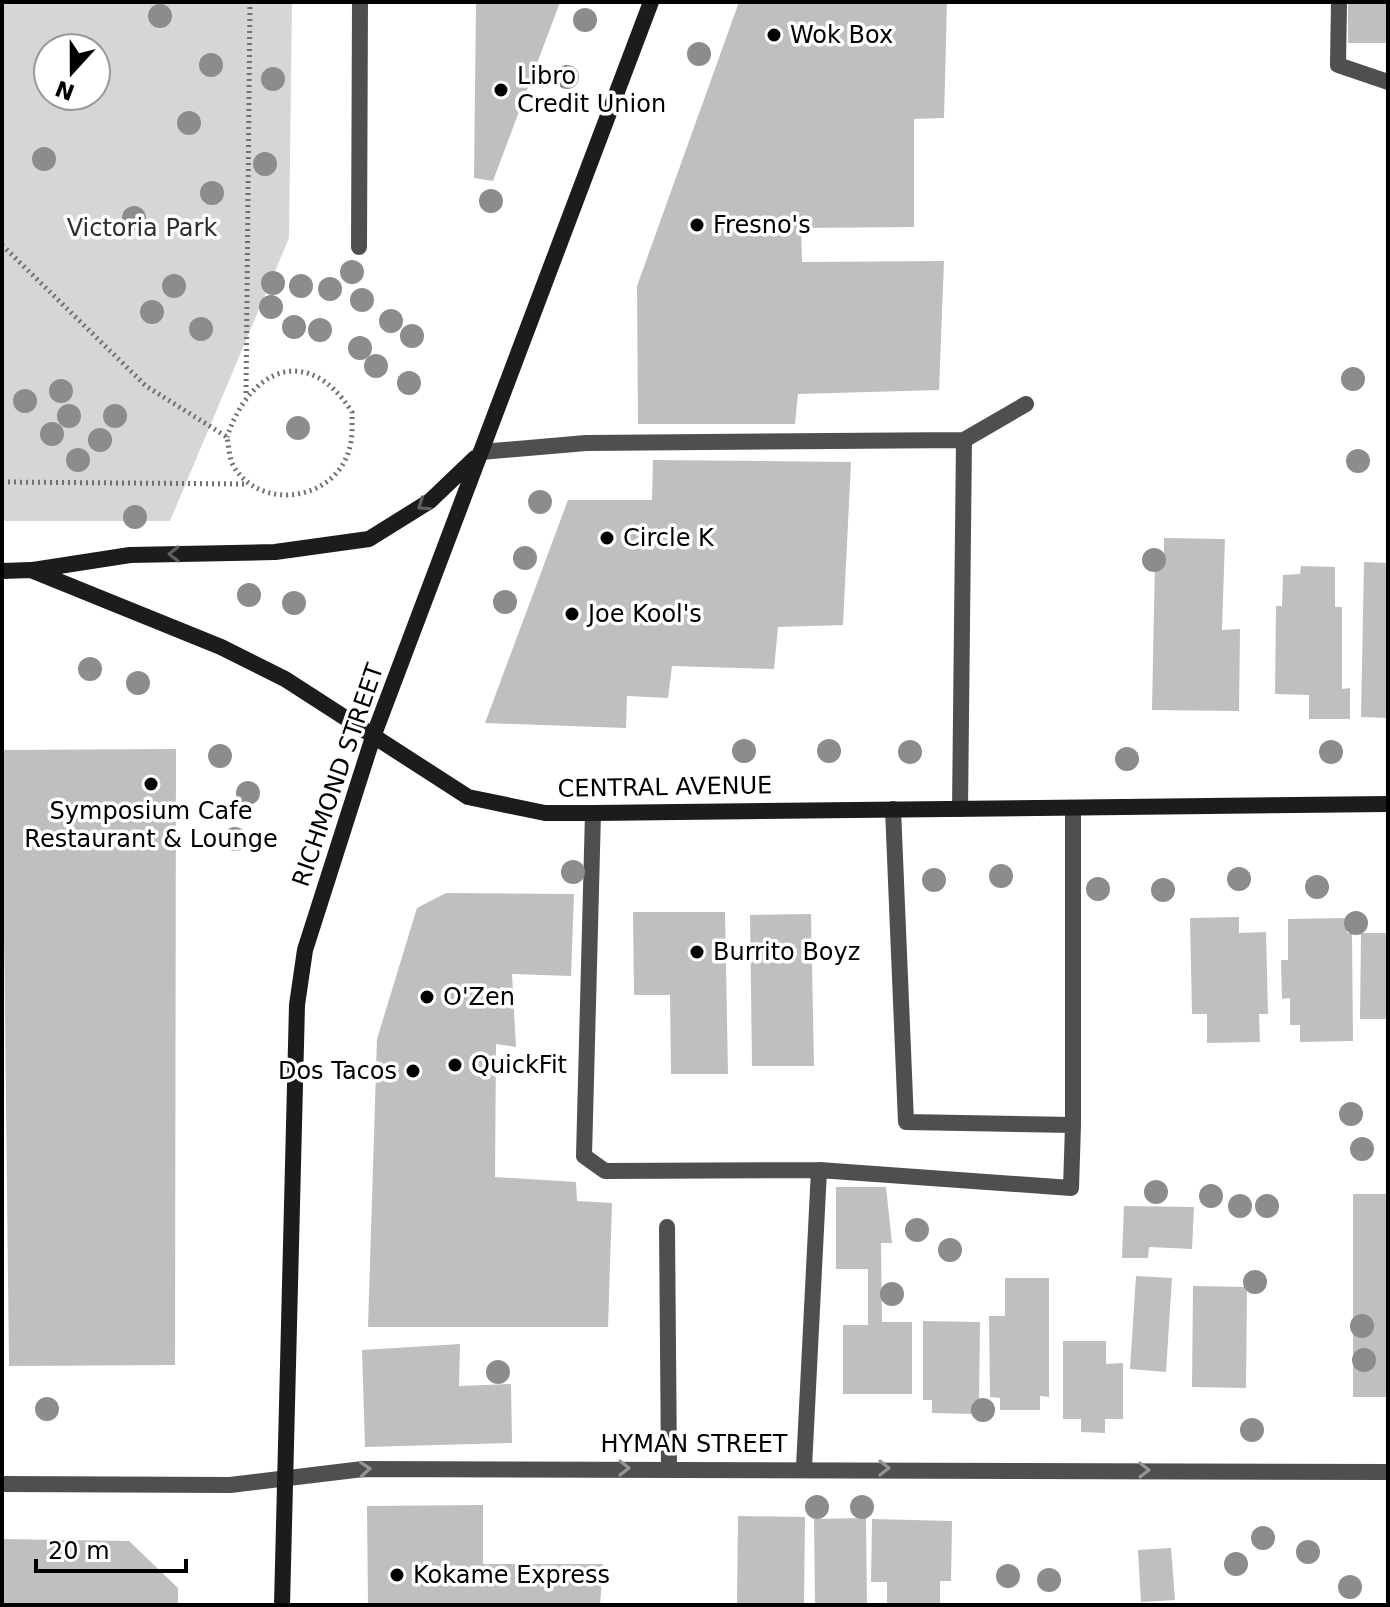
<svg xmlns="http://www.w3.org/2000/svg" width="1390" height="1607" font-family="'DejaVu Sans',sans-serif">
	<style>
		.green { fill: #d6d6d6; fill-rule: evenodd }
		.building { fill: #bfbfbf }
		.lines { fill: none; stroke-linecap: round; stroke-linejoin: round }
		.path { stroke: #717171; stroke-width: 5; stroke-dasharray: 2 4; stroke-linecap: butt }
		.lane { stroke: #4f4f4f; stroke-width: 16 }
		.street { stroke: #4f4f4f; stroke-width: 16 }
		.secondary { stroke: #1c1c1c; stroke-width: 16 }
		.tree { fill: #8c8c8c }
		.oneway { stroke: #606060 }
		.oneway2 { stroke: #959595 }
		.poi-dot { fill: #000; stroke: #fff; stroke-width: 3 }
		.labels { text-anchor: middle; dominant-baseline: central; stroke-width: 7; stroke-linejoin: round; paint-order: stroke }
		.poi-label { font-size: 24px; fill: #000; stroke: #fff; text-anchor: start }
		.park-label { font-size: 24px; fill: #2d2d2d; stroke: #fff }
		.street-label { font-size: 24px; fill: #000; stroke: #fff }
	</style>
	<rect width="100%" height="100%" fill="#fff"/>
	<path class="green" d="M2,2H292L289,238L170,521H2ZM48,48H96V96H48Z"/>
	<path class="building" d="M476,2H560L493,181L474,178Z
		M739,2H947L944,118L914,119V227L801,228L802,262L944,261L939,390L798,394L795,424H638L637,286Z
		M1348,2H1388V43H1348Z
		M653,460L851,462L843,625L778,627L774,669L672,666L668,698L627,696L626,728L485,723L568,500H652Z
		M1164,538L1225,539L1222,630L1240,629L1239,711L1152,710L1155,559H1164Z
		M1364,562L1388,563V718L1361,717Z
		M1301,566L1335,567V607H1342V689L1350,688V719H1309V695L1275,694L1276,606H1282L1283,575L1300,574Z
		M176,749L175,1365L9,1366L2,750Z
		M446,893L574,894L571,976L512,974L516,1047L496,1044L495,1177L576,1182L577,1201L612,1203L608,1327H368L377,1039L417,908Z
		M633,912H725L728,1074H671L670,995H634Z
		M811,914L814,1066H752L750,915Z
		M1239,917V933L1266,932L1268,1014H1259L1260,1042L1207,1043V1014H1192L1190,918Z
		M1347,918V933H1352L1353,1041L1300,1042V1025H1290V998L1282,999L1281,960H1288V919Z
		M1361,933H1388V1019H1360Z
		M836,1187H886L892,1243H881L882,1322H912V1394H843V1325H868V1269H836Z
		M1353,1194H1388V1397H1353Z
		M1124,1206L1194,1207L1192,1249L1149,1247L1148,1258H1122Z
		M1136,1276L1172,1278L1166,1372L1130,1369Z
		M1005,1278H1049V1397L1040,1396V1410H1000V1398L990,1397L989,1316H1005Z
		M1193,1286L1247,1287L1246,1388L1192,1387Z
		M923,1321L980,1322L979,1402H973V1414L932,1413V1400H923Z
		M1063,1341H1106V1364L1123,1363V1419H1105V1433L1081,1432V1419H1063Z
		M460,1344L459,1386L511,1384L512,1443L365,1447L362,1350Z
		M483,1505V1564H603L600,1605H368L367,1506Z
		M738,1516L805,1517L804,1604L737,1603Z
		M866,1518L867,1605H815L814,1519Z
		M872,1519L952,1521L951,1581H940V1605H887V1582H871Z
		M2,1539L129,1541L178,1588V1605H2Z
		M1171,1548L1175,1600L1141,1602L1138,1550Z"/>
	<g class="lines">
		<path class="path" d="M2,245L146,386L227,437C229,446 229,459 234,467C262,512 335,500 349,450C353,438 352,424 352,412C308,343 250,368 227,437
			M246,393L250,2
			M2,482L247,484"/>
		<path class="lane" d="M1339,2L1338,65L1388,82
			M481,452L586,443L964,440
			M893,809L906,1122L1073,1125V808
			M960,809L964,440L1026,404
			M593,813L584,1156L605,1171L819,1170L1071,1188L1073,1125
			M667,1227L669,1468
			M804,1467L819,1170"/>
		<path class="street" d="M359,247L360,2
			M2,1484L230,1485L363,1469L1388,1472"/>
		<path class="secondary" d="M33,570L130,555L275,552L369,539L430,501L475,458
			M2,571L31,570L221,647L285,679L468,797L545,813H593L1388,804
			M282,1605L297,1005L305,950L373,737L651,2"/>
	</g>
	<g class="tree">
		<circle cx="160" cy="16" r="12"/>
		<circle cx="585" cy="20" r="12"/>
		<circle cx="699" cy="54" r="12"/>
		<circle cx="211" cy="65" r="12"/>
		<circle cx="567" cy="77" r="12"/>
		<circle cx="273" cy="79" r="12"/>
		<circle cx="189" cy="123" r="12"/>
		<circle cx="44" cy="159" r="12"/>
		<circle cx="265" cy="164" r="12"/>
		<circle cx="212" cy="193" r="12"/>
		<circle cx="491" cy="201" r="12"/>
		<circle cx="134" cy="218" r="12"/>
		<circle cx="352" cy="272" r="12"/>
		<circle cx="273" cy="283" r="12"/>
		<circle cx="174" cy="286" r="12"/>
		<circle cx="301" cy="286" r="12"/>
		<circle cx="330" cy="289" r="12"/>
		<circle cx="362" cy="300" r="12"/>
		<circle cx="271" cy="307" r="12"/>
		<circle cx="152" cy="312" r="12"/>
		<circle cx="391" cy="321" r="12"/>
		<circle cx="294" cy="327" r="12"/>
		<circle cx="201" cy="329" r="12"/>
		<circle cx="320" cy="330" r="12"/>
		<circle cx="412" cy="336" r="12"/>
		<circle cx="360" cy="348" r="12"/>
		<circle cx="376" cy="366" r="12"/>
		<circle cx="1353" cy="379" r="12"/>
		<circle cx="409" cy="383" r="12"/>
		<circle cx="61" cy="391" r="12"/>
		<circle cx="25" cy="401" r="12"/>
		<circle cx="69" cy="416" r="12"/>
		<circle cx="115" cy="416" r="12"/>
		<circle cx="298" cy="428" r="12"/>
		<circle cx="52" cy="434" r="12"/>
		<circle cx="100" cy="440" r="12"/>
		<circle cx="78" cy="460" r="12"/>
		<circle cx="1358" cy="461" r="12"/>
		<circle cx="540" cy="502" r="12"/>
		<circle cx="135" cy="517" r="12"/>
		<circle cx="525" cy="558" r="12"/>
		<circle cx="1154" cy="560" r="12"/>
		<circle cx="249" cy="595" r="12"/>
		<circle cx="505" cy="602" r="12"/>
		<circle cx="294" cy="603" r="12"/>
		<circle cx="90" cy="669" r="12"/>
		<circle cx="138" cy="683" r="12"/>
		<circle cx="744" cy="751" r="12"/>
		<circle cx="829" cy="751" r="12"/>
		<circle cx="910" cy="752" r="12"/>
		<circle cx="1331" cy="752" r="12"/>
		<circle cx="220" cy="756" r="12"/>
		<circle cx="1127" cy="759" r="12"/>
		<circle cx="248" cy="793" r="12"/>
		<circle cx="235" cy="839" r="12"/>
		<circle cx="573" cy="872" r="12"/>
		<circle cx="1001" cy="876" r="12"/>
		<circle cx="1239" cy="879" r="12"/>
		<circle cx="934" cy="880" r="12"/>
		<circle cx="1317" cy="887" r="12"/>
		<circle cx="1098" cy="889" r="12"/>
		<circle cx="1163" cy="890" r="12"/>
		<circle cx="1356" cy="923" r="12"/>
		<circle cx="1351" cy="1114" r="12"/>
		<circle cx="1362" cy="1149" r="12"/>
		<circle cx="1156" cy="1192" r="12"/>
		<circle cx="1211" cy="1196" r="12"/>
		<circle cx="1240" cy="1206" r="12"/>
		<circle cx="1267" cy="1206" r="12"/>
		<circle cx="917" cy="1230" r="12"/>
		<circle cx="950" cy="1250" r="12"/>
		<circle cx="1255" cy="1282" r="12"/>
		<circle cx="892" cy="1294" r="12"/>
		<circle cx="1362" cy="1326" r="12"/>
		<circle cx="1364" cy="1360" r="12"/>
		<circle cx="498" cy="1372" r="12"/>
		<circle cx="47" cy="1409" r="12"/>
		<circle cx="983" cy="1410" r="12"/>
		<circle cx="1252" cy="1430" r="12"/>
		<circle cx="817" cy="1507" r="12"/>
		<circle cx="862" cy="1507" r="12"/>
		<circle cx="1263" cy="1538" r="12"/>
		<circle cx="1308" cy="1552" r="12"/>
		<circle cx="1236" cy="1564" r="12"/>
		<circle cx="1008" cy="1576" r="12"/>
		<circle cx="1049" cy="1580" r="12"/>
		<circle cx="1350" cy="1587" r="12"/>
	</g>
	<defs><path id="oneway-chevron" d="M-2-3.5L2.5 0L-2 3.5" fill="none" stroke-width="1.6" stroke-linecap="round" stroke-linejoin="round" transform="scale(2)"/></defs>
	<g class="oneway">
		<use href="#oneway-chevron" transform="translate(423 505) rotate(146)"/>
		<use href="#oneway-chevron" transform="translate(174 554) rotate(179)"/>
	</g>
	<g class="oneway2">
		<use href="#oneway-chevron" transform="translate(624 1468)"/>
		<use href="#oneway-chevron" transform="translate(884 1468)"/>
		<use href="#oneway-chevron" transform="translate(365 1469) rotate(-4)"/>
		<use href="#oneway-chevron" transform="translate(1144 1470)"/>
	</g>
	<g class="poi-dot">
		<circle cx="774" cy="35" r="8"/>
		<circle cx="501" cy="90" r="8"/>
		<circle cx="697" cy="225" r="8"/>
		<circle cx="607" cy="538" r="8"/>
		<circle cx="572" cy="614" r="8"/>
		<circle cx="151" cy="784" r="8"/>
		<circle cx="697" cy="952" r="8"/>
		<circle cx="427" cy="997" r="8"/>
		<circle cx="455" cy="1065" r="8"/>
		<circle cx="413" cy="1071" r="8"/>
		<circle cx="397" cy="1575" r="8"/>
	</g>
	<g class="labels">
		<g class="poi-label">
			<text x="790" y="35">Wok Box</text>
			<text x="517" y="76">Libro<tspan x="517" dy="28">Credit Union</tspan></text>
			<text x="713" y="225">Fresno's</text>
			<text x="623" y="538">Circle K</text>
			<text x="588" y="614">Joe Kool's</text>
			<text x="151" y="811" text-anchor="middle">Symposium Cafe<tspan x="151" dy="28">Restaurant &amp; Lounge</tspan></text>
			<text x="713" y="952">Burrito Boyz</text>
			<text x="443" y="997">O'Zen</text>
			<text x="471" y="1065">QuickFit</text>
			<text x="397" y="1071" text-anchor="end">Dos Tacos</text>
			<text x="413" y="1575">Kokame Express</text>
		</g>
		<g class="park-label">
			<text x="142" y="228">Victoria Park</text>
		</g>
		<g class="street-label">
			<text transform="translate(338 775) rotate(-71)">RICHMOND STREET</text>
			<text transform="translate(665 787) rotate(-1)">CENTRAL AVENUE</text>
			<text x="694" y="1444">HYMAN STREET</text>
		</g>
	</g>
	<rect width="1390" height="1607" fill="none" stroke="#000000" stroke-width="8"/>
	<g transform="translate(72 72) rotate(201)"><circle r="38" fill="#ffffff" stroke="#999999" stroke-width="2"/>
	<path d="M0-6L14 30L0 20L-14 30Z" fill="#000000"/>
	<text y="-12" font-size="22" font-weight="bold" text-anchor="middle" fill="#000000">N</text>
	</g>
	<path d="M36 1559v12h150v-12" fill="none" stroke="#000000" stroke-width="4"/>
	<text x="48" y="1559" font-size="24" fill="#000000" stroke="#ffffff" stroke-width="6" paint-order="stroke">20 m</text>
</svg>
